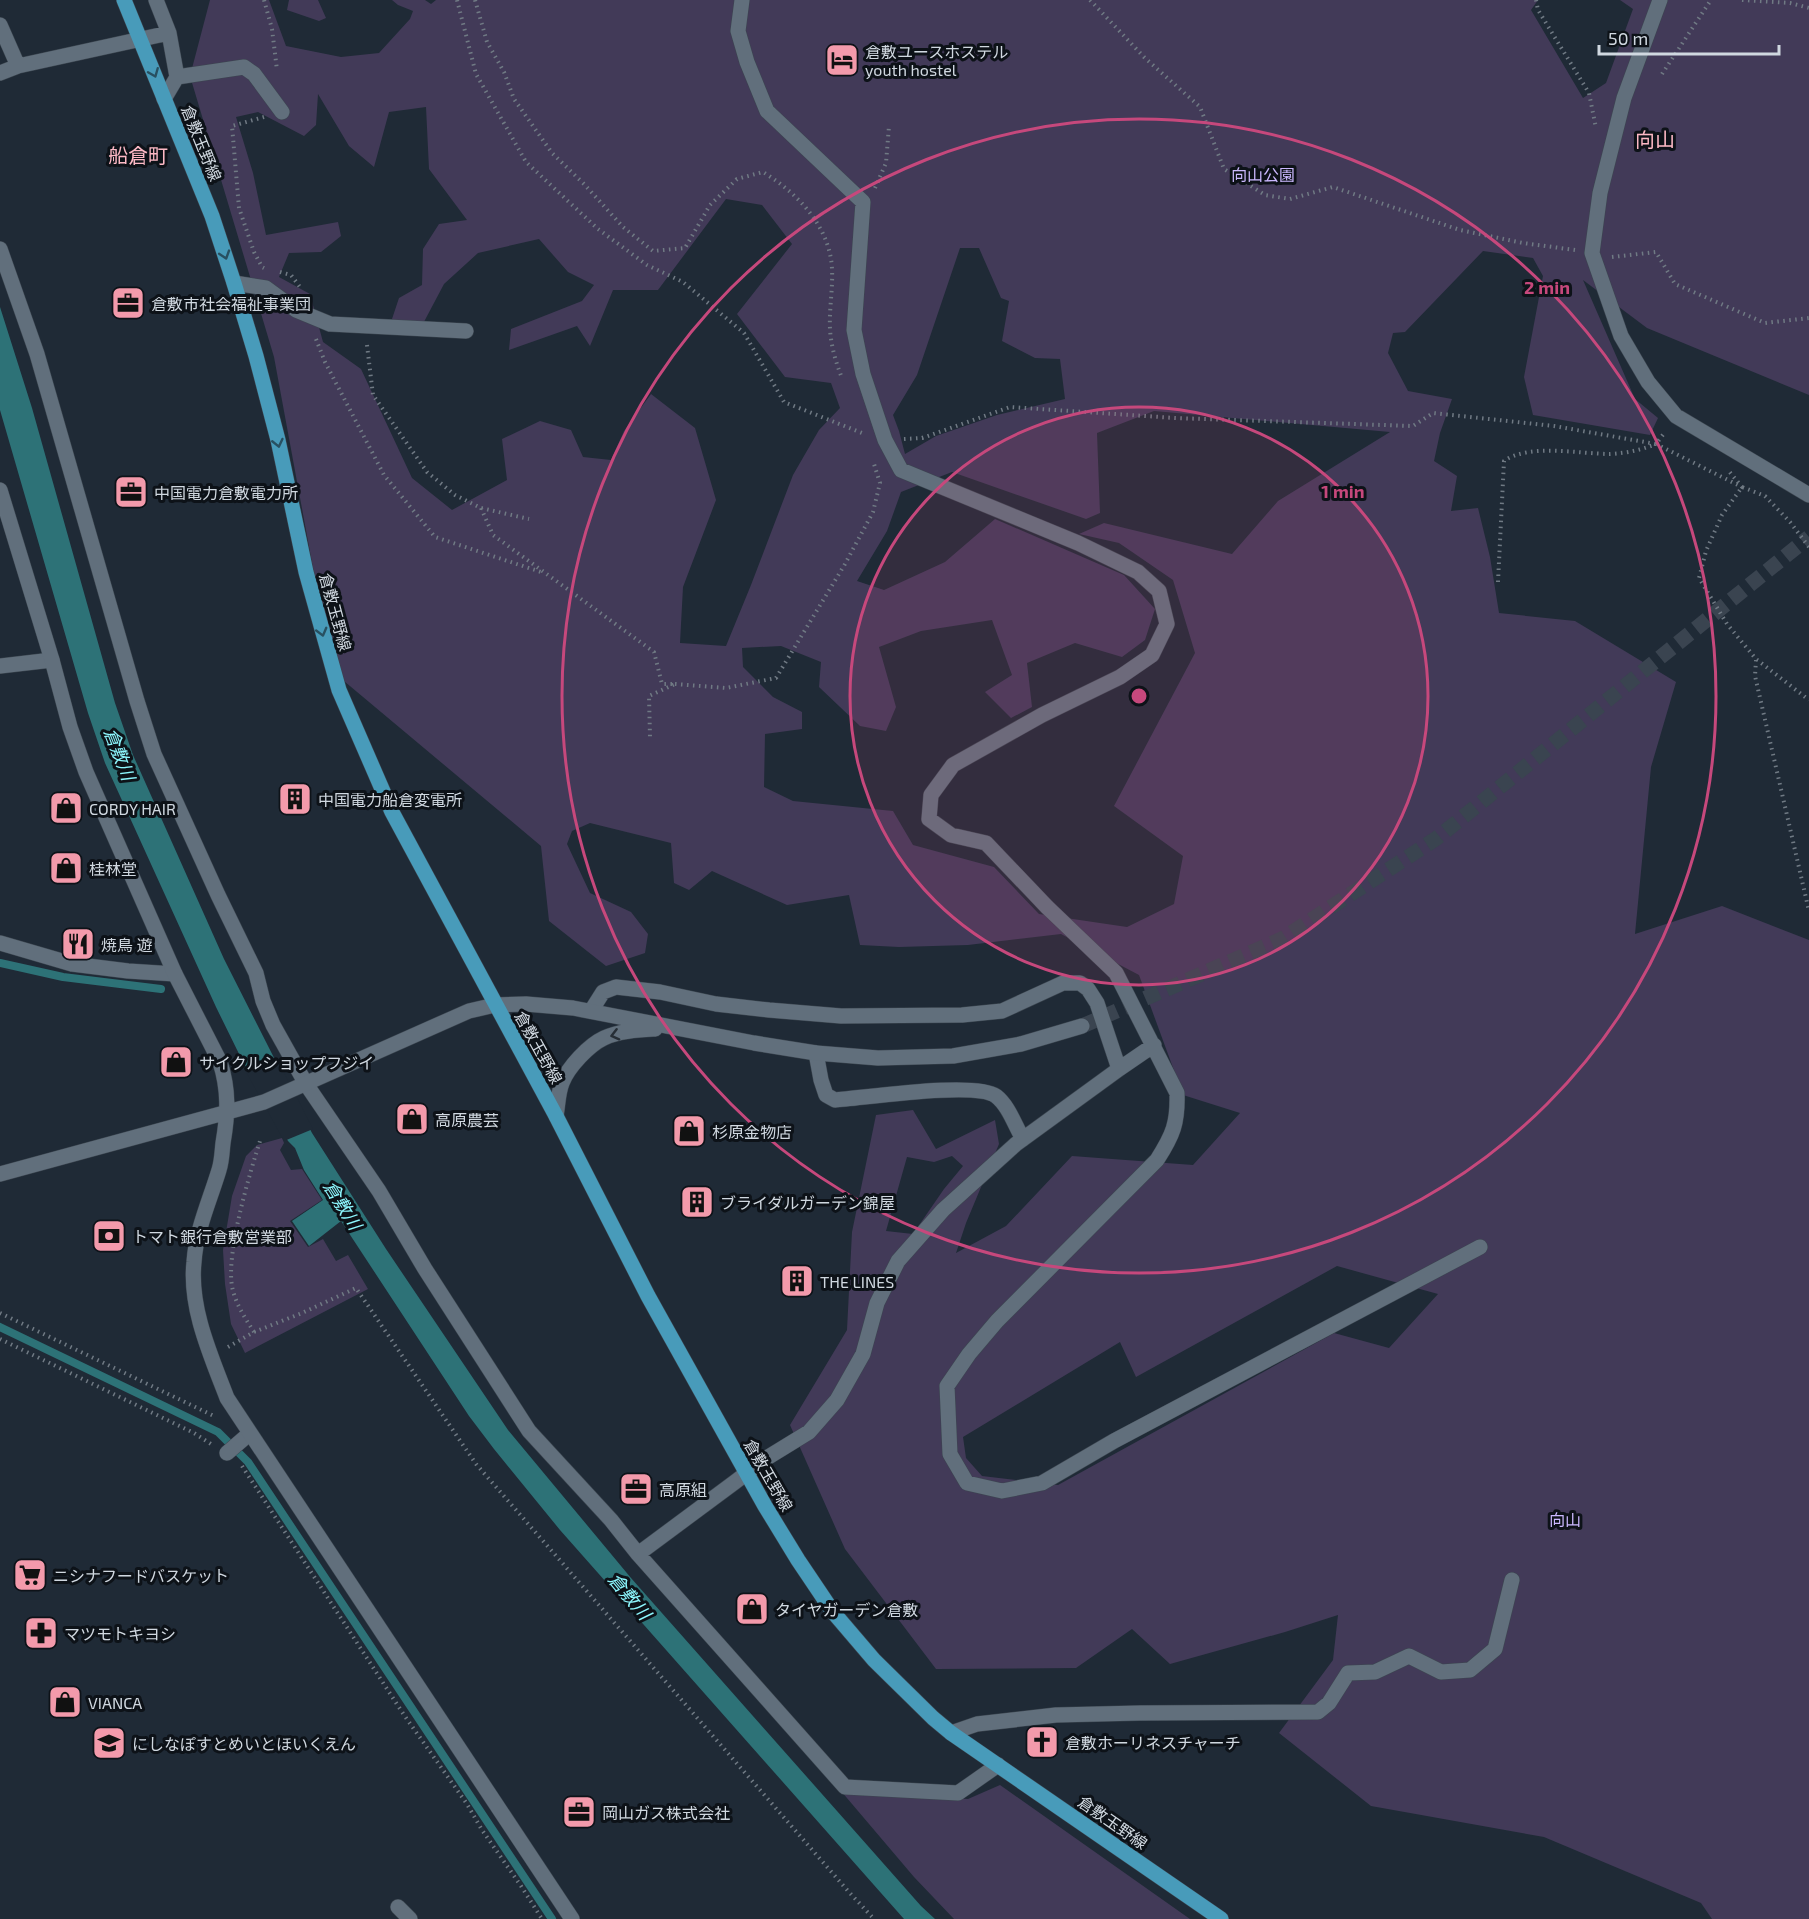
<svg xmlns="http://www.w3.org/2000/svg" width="1809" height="1919" font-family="'Exo 2','Noto Sans JP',sans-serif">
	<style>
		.green { fill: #423a58; fill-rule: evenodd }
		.water { fill: #2d7277 }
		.pier { fill: #1f2a36 }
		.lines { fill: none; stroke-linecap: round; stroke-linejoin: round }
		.stream { stroke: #2d7277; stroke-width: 8 }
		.tertiary-tunnel { stroke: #3a4450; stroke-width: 15; stroke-dasharray: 15 8; stroke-linecap: butt }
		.minor-casing { stroke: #3c4650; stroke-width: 16 }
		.tertiary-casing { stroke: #3c4650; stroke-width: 16 }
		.primary-casing { stroke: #3c4650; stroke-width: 16 }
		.path { stroke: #707a84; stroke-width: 4; stroke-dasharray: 1.5 4.5; stroke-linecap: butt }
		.minor { stroke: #616f7c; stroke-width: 15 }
		.tertiary { stroke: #616f7c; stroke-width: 15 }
		.primary { stroke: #489bba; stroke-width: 15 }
		.oneway { stroke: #285061 }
		.oneway2 { stroke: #262e36 }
		.ring { fill: none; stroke: #c6487c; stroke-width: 3 }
		.labels { text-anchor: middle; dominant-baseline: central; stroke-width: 6; stroke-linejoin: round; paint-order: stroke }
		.poi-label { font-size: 16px; fill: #d0d8e0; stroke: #0d1218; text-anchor: start }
		.street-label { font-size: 16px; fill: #d0d8e0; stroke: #0d1218 }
		.park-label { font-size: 16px; fill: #cbb8fe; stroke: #0d1218 }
		.water-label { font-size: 18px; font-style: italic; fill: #8df7fe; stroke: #0d1218 }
		.quarter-label { font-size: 20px; fill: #fdb9c5; stroke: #0d1218 }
		.centre { fill: #c6487c; stroke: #0d1218; stroke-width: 3 }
		.ring-label { font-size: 18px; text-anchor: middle; font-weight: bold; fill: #c6487c; stroke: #0d1218; stroke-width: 6; stroke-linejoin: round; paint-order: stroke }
	</style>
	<rect width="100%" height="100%" fill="#1f2a36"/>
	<path class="green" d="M210,0H269L286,46L341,57L379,53L410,19L413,11L398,5L392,0H425L431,4L436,0H1538L1531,10L1583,98L1606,83L1633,9L1620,0H1809V395L1647,328L1583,280L1635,399L1658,418L1650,435L1533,415L1524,377L1543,276L1533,258L1483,251L1405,332L1393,333L1388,353L1408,391L1452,399L1440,433L1434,461L1457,476L1451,511L1478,508L1490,557L1499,613L1575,621L1676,682L1651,767L1635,934L1722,906L1809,940V1919H1712L1701,1903L1544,1837L1371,1806L1279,1733L1333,1660L1338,1615L1285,1632L1170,1664L1132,1629L1076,1668L936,1669L845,1549L790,1425L847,1330L852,1232L876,1115L913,1110L936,1149L995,1120L999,1144L966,1223L956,1253L1006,1226L1072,1156L1193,1165L1240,1113L1183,1095L1139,975L1061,934L968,945L899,947L860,945L849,895L787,905L712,871L689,890L674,883L671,843L590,823L572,831L567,844L590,893L631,912L648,934L645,953L606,966L549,921L541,846L332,671L274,357L190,76ZM318,94L349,146L374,167L389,112L426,107L429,169L467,220L439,224L423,249L422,285L399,298L392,319L417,335L444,284L478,253L539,239L568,272L594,285L582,301L511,329L509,350L577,326L590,346L613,290H658L726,199L762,205L792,244L737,314L785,377L831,383L840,408L819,430L793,475L751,585L726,646L680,643L683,587L716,500L695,428L651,394L624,431L611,460L583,457L571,430L540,421L502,439L507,480L452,510L412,478L361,369L323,342L310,294L279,277L289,253L321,252L341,236L338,222L266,235L253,173L236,117L258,112L304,136L316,125ZM960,248H979L1001,298L1009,301L1002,341L1035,358L1060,359L1065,399L997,415L936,436L905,454L899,431L893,415L917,375ZM1154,411L1390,432L1278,501L1232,554L1104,523L1079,534L1119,543L1173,580L1195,653L1114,806L1183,856L1174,904L1127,927L1039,914L994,867L913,845L893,811L793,801L764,787L765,734L802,729V712L773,697L743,667L742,648L781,646L821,662L819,687L860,726L886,731L896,707L879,647L921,631L992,620L1012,675L985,692L1011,718L1032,707L1027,663L1075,643L1122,657L1145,640L1155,609L1124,575L995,519L945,562L884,590L857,581L887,531L901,492L952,472L1086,519L1100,513L1097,433ZM952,1156L963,1166L944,1189L913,1234L886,1231L907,1157L934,1162ZM1337,1266L1438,1294L1389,1348L1334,1333L1058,1485L982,1476L966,1458L963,1437L1120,1342L1136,1377Z
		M289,0H318L326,18L319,21L287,10Z
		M282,1138L284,1143L280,1150L291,1170L302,1169L322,1200L290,1221L308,1247L323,1239L336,1261L348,1255L368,1289L245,1353L231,1324L225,1284L223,1250L232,1196L246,1156L257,1145Z
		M1000,1785L1190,1919H954L914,1877L841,1791L968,1799Z"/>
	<path class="water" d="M0,307L32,408L115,703L133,755L224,959L312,1133L386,1249L508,1430L631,1578L921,1906L935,1919H904L560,1530L494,1449L469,1416L341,1221L309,1246L292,1221L323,1200L304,1170L295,1148L288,1141L243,1062L216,1007L105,763L88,713L0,410Z"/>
	<path class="pier" d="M276,1057L313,1129L284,1141L244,1068Z"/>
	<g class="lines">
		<path class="stream" d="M0,963L63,977L161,989
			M0,1327L218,1432L248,1462L552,1919"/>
		<path class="tertiary-tunnel" d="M1082,1026L1282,939L1437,838L1809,537"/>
		<g class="minor-casing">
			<path id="minor" d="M742,0L738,31L747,62L767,111L863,202L854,330L863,374L885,440L901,470L1078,543L1138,572L1159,591L1167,624L1152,655L1120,677L1042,715L953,765L931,795L929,819L951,835L986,843L1047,907L1116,973L1177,1093C1178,1123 1173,1135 1157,1160L997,1321L969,1354L947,1386L950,1454L967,1483L1002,1491L1042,1483L1114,1441L1480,1247
				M1660,0L1624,98L1600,193L1592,253L1621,336L1648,382L1676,416L1809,495
				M0,25L18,66
				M0,73L18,66L169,33L156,0
				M177,77L244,67L254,74L282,112
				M164,99L177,77L169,33
				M0,249L37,354L137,701L154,754L218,895L256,973L263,1001L273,1025L306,1084L379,1191L425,1269L529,1431L611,1520L638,1554L845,1787L958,1793L998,1765
				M234,283L266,288L296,310L330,324L466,331
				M0,666L52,660
				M0,943L72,964L128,971L175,974
				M591,1011L603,992L616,987L660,992L716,1004L769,1010L841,1016L962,1015L1002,1011L1063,983H1080L1088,989L1097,1003L1119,1069
				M816,1053L821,1080L826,1095L835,1100C865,1098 975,1081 996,1096C1009,1106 1015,1126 1023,1139
				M227,1453L249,1434
				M638,1554L735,1482L765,1459L809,1432L837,1400L863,1354L877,1303L898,1261L943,1210L1016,1144L1119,1069L1154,1045
				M951,1733L977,1724L1056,1715L1140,1713L1318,1712L1329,1703L1348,1673L1375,1672L1409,1656L1441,1672L1470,1670L1495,1649L1512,1580
				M398,1907L410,1919"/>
		</g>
		<g class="tertiary-casing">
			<path id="tertiary" d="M0,490L52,660L70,727L86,772L175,974L220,1062C229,1090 228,1114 223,1143C222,1151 222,1161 219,1170C210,1200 196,1230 194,1262C189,1308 211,1356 227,1398L572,1919
				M556,1116C558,1105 558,1093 562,1083C568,1067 589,1045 604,1038C619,1031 639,1030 655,1029
				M0,1174L264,1102L469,1011L495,1005L526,1004L573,1008L754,1043L816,1053L878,1058L953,1056L1021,1044L1082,1026"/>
		</g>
		<g class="primary-casing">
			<path id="primary" d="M124,0L212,216L234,283L256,356L278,440L306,572L339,690L392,812L556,1116L648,1296L765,1506L798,1560L833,1612L874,1660L933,1718L951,1733L1221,1919"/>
		</g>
		<path class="path" d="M264,0L272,29L277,70
			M457,0L476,74L526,162L598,229L647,265L683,282L744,333L784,402L862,433
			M475,0L487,42L504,72L514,99L552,153L584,184L623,227L653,251L685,248L710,205L737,179L763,172C797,193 830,226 832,269C833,289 829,309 830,329C831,346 836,363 842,378
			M1090,0L1144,57L1200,107L1224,169L1265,195L1290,199L1333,187L1460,230L1523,243L1575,250
			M1536,0L1538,10L1589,93L1596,128
			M1742,0L1790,3L1809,8
			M1662,74L1711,0
			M264,117L232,126L239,208L254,252L262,267L264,268
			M875,188L886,163L889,126
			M1612,257L1656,252L1675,284L1765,323L1809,318
			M280,272L291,275L300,287
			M316,339L325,362L384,475L435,537L544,573
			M367,345L373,395L427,472L455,495L481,508L529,519
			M904,439L922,438L1010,407L1175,418L1413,426L1433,413L1554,426L1656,444L1665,432
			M481,508L493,535L654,652L662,684H675L649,696L650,737
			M1809,547L1790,522L1765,496L1742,487L1722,515L1706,551L1699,578L1727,624L1756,659L1809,700
			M1498,582L1504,461C1530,443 1579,454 1610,454C1627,453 1641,450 1656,444L1742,487L1728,470
			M1756,660L1755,676L1809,911
			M675,684L726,688L776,678L845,564L873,512L880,483L874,464
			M0,1313L216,1417
			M254,1332L302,1313L356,1288L476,1464L848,1891L874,1919
			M0,1339L194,1433L211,1444
			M228,1347L254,1332C245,1318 235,1303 232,1286C226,1252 250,1172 261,1138
			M242,1466L404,1715L467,1804L482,1830L521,1886L542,1919"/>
		<use href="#minor" class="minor"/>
		<use href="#tertiary" class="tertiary"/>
		<use href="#primary" class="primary"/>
	</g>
	<defs><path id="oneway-chevron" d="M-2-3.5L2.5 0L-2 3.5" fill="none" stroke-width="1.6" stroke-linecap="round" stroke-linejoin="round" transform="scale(1.5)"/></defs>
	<g class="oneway">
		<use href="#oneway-chevron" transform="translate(154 73) rotate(68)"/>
		<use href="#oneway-chevron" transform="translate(225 255) rotate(72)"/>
		<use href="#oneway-chevron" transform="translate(278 443) rotate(77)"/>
		<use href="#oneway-chevron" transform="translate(322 632) rotate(75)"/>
	</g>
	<use class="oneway2" href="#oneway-chevron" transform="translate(615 1035) rotate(166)"/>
	<circle cx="1139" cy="696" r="289" fill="#c6487c" fill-opacity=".12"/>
	<g class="ring">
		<circle cx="1139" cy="696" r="289"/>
		<circle cx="1139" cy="696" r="577"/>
	</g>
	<defs>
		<g id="hotel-square" transform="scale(1.725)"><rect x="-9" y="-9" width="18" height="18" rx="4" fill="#f39aab" stroke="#0d1218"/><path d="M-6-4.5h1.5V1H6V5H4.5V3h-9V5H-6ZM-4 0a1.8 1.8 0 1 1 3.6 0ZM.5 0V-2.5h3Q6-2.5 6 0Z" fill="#111"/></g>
		<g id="office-square" transform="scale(1.725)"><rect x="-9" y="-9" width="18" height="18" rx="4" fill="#f39aab" stroke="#0d1218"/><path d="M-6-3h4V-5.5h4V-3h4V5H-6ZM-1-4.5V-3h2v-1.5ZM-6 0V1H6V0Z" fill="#111"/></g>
		<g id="building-square" transform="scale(1.725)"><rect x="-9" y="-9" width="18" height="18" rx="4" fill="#f39aab" stroke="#0d1218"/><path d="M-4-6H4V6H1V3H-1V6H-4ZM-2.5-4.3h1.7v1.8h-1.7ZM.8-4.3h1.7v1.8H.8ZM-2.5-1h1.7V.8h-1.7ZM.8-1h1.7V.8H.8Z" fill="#111"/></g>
		<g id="shop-square" transform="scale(1.725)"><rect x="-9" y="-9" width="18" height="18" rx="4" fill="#f39aab" stroke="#0d1218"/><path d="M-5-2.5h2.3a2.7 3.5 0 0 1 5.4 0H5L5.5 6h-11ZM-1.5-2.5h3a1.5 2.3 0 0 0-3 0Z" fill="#111"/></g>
		<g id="restaurant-square" transform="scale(1.725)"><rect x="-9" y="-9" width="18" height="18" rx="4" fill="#f39aab" stroke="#0d1218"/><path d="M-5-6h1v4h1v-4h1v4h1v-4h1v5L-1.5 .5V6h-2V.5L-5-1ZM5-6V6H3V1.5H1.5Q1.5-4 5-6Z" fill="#111"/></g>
		<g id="bank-square" transform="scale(1.725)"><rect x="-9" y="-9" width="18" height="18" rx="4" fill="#f39aab" stroke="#0d1218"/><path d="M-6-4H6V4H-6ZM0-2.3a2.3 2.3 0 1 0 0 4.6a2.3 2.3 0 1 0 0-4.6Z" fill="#111"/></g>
		<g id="supermarket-square" transform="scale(1.725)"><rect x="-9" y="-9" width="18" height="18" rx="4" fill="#f39aab" stroke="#0d1218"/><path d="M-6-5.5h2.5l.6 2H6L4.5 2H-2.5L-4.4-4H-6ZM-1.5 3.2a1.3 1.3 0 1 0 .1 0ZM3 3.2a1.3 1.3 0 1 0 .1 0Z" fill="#111"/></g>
		<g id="pharmacy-square" transform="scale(1.725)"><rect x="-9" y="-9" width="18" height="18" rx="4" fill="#f39aab" stroke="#0d1218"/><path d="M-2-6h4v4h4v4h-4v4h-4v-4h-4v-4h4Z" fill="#111"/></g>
		<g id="church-square" transform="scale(1.725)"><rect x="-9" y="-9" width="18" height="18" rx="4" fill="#f39aab" stroke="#0d1218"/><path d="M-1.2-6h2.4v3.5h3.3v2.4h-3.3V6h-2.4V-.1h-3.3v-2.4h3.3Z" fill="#111"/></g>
		<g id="school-square" transform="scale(1.725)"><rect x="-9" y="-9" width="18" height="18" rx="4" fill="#f39aab" stroke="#0d1218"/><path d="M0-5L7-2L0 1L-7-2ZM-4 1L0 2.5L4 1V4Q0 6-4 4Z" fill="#111"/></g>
	</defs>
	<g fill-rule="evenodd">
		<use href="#hotel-square" x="842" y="60"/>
		<use href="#office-square" x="128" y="303"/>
		<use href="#office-square" x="131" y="492"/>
		<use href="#building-square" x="295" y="799"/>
		<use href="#shop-square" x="66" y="808"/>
		<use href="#shop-square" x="66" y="868"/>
		<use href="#restaurant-square" x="78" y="944"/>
		<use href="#shop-square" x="176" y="1062"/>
		<use href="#shop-square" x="412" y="1119"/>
		<use href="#shop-square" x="689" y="1131"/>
		<use href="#building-square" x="697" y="1202"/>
		<use href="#bank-square" x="109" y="1236"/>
		<use href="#building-square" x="797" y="1281"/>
		<use href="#office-square" x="636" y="1489"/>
		<use href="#supermarket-square" x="30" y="1575"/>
		<use href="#shop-square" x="752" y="1609"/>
		<use href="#pharmacy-square" x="41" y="1633"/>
		<use href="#shop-square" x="65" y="1702"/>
		<use href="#church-square" x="1042" y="1742"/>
		<use href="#school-square" x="109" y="1743"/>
		<use href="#office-square" x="579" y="1812"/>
	</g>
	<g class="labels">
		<g class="poi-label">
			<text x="865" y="51">倉敷ユースホステル<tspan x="865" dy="18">youth hostel</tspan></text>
			<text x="151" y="303">倉敷市社会福祉事業団</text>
			<text x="154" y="492">中国電力倉敷電力所</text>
			<text x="318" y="799">中国電力船倉変電所</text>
			<text x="89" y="808">CORDY HAIR</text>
			<text x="89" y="868">桂林堂</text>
			<text x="101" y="944">焼鳥 遊</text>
			<text x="199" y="1062">サイクルショップフジイ</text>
			<text x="435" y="1119">高原農芸</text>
			<text x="712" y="1131">杉原金物店</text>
			<text x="720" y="1202">ブライダルガーデン錦屋</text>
			<text x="132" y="1236">トマト銀行倉敷営業部</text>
			<text x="820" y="1281">THE LINES</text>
			<text x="659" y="1489">高原組</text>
			<text x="53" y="1575">ニシナフードバスケット</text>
			<text x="775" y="1609">タイヤガーデン倉敷</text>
			<text x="64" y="1633">マツモトキヨシ</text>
			<text x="88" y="1702">VIANCA</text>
			<text x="1065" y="1742">倉敷ホーリネスチャーチ</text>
			<text x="132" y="1743">にしなぽすとめいとほいくえん</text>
			<text x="602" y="1812">岡山ガス株式会社</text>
		</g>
		<g class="street-label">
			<text transform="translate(202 143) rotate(68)">倉敷玉野線</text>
			<text transform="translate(336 612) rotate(75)">倉敷玉野線</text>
			<text transform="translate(539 1047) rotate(61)">倉敷玉野線</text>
			<text transform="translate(769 1475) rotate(60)">倉敷玉野線</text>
			<text transform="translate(1113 1822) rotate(35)">倉敷玉野線</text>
		</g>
		<g class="park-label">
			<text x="1263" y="174">向山公園</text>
			<text x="1565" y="1519">向山</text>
		</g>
		<g class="water-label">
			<text transform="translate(120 754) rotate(69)">倉敷川</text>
			<text transform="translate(343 1205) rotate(58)">倉敷川</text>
			<text transform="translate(630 1596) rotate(50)">倉敷川</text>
		</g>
		<g class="quarter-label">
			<text x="1655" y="139">向山</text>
			<text x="138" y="155">船倉町</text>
		</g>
	</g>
	<circle cx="1139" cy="696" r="9" class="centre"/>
	<g class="ring-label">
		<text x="1547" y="294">2 min</text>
		<text x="1343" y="498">1 min</text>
	</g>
	<path d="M1599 45v9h180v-9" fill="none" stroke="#d0d8e0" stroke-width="3"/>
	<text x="1608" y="45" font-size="18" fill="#d0d8e0" stroke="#0d1218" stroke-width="4.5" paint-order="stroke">50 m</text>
</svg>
